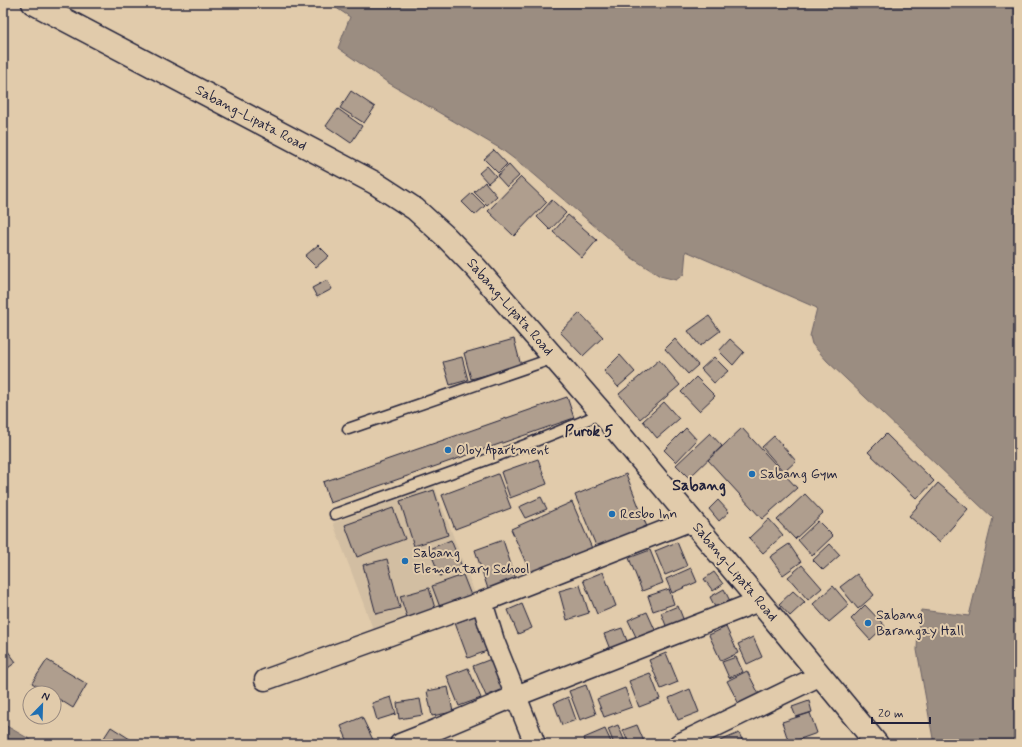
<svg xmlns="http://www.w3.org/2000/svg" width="1022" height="747" font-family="Mynerve,sans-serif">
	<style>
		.built { fill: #d2bea2 }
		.water { fill: #9b8d81; stroke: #6b6265 }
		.building { fill: #af9e8e; stroke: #22223b }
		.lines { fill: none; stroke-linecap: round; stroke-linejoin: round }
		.service-casing { stroke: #22223b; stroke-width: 13 }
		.minor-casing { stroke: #22223b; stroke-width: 23 }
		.secondary-casing { stroke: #22223b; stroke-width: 25 }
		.service { stroke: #e1cbab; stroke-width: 10 }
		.minor { stroke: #e1cbab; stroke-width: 20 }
		.secondary { stroke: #e1cbab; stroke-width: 22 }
		.poi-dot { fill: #1f6fb2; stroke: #e1cbab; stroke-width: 1.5 }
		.labels { text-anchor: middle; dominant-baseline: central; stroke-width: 4; stroke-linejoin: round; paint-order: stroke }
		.street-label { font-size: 14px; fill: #22223b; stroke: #e1cbab }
		.poi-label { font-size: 14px; fill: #22223b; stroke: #e1cbab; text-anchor: start }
		.neighbourhood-label { font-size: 15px; font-weight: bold; fill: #22223b; stroke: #e1cbab }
		.quarter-label { font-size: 16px; font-weight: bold; fill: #22223b; stroke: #e1cbab }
	</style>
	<rect width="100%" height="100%" fill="#e1cbab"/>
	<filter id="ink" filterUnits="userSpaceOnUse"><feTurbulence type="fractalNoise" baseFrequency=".025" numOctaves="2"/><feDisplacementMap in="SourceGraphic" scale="8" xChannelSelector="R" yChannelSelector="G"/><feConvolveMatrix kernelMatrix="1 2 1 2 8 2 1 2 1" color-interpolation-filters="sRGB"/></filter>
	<g filter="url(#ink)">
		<path class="built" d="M434,485L477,599L376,637L333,523Z"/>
		<path class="water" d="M329,3H1019V744H934L917,650L918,629L921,610L969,616L993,518L827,361L812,344L810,336L817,308L686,251L684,274L676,280L660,276L632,258L529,170L501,149L387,82L338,48L350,17Z
			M3,724L38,744H3Z"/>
		<path class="building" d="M351,91L375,107L364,123L340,108Z
			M338,109L362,126L351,143L326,126Z
			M494,150L507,164L498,173L484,159Z
			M509,165L519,176L507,187L497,176Z
			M487,166L496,176L488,183L479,173Z
			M521,177L547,202L514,236L488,211Z
			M485,182L497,196L487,205L474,192Z
			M472,193L485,206L475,215L462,202Z
			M552,200L566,213L550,230L537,217Z
			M568,215L597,240L582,258L553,232Z
			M318,245L329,256L316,267L305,256Z
			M327,280L332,289L317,297L312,288Z
			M580,313L603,337L583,356L560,332Z
			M709,316L720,331L700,346L688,331Z
			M514,339L521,366L471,379L464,353Z
			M675,339L698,365L688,374L665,349Z
			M730,339L744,352L733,365L719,351Z
			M620,355L635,372L618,387L604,371Z
			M462,357L468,380L450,385L443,362Z
			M714,357L728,371L714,383L701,369Z
			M659,360L680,385L640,419L619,394Z
			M696,377L715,396L699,411L681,392Z
			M567,397L574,418L330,503L323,482Z
			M664,402L679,419L657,438L643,421Z
			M686,428L697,440L676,462L664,450Z
			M742,428L797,488L762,519L708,460Z
			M710,433L722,446L689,478L676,465Z
			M886,434L934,481L917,499L868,452Z
			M774,436L796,461L784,472L762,447Z
			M538,459L547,484L510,498L501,472Z
			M498,474L511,508L455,529L442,495Z
			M626,474L649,532L599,553L575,495Z
			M938,483L968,509L939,542L909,516Z
			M434,490L448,535L414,546L400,501Z
			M805,494L823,513L795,539L777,520Z
			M541,497L547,509L525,518L519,507Z
			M718,500L729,512L719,521L709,509Z
			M572,502L594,553L533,579L511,529Z
			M393,508L405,539L357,557L345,525Z
			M769,519L783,535L763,553L749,538Z
			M818,521L833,536L812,556L798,540Z
			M451,540L462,567L440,576L429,549Z
			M503,540L516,580L488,589L475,550Z
			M677,542L687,566L665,575L655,551Z
			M789,544L801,562L783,575L770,557Z
			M830,544L840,555L823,570L813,560Z
			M650,550L663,583L642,591L629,558Z
			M387,559L400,608L376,614L363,565Z
			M802,565L822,588L808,600L788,577Z
			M691,568L697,582L672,593L666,579Z
			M603,572L616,606L597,614L583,580Z
			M714,572L723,584L713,591L704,579Z
			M857,574L874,595L858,609L840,587Z
			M463,575L472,598L441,610L432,586Z
			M580,585L589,613L567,620L559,591Z
			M833,586L849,605L829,622L813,604Z
			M429,588L437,615L409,623L400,596Z
			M669,589L674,604L653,611L648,596Z
			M724,589L731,603L717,611L710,597Z
			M793,591L805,602L790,616L779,604Z
			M522,604L532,628L518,634L508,610Z
			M865,605L885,626L870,640L851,619Z
			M678,606L684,621L667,628L661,613Z
			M647,612L656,632L637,639L628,620Z
			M480,614L492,649L468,658L455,623Z
			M726,627L738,653L721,661L709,635Z
			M622,628L629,646L611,652L604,634Z
			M753,637L762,657L747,664L738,644Z
			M7,650L16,662L4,671L3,653Z
			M666,653L678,682L661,689L649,660Z
			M499,656L511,686L486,696L473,666Z
			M736,657L743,672L729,678L722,662Z
			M47,660L87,684L73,708L54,696V693H48L32,683Z
			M468,668L481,698L459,706L447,676Z
			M747,671L760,696L740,706L727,681Z
			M650,673L660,699L639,707L629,681Z
			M586,685L596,714L580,720L569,691Z
			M448,687L453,712L432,716L427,691Z
			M625,688L632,707L604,717L597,699Z
			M690,689L699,712L678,720L669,698Z
			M391,697L396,714L377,720L372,703Z
			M568,697L576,720L562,725L554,703Z
			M420,699L423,715L399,719L397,703Z
			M809,701L812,712L796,717L792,707Z
			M810,713L817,733L789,743L782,722Z
			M362,717L374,742L369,744H349L341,726Z
			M618,725L626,744H614L608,729Z
			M637,725L645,744H629L623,730Z
			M111,727L133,741L131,744H100Z
			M605,729L612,744H586L584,738Z
			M739,733L744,744H722L720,741Z"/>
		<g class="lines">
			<g class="service-casing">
				<path id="service" d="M348,429L554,358
					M335,514C424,482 515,452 602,413"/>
			</g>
			<g class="minor-casing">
				<path id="minor" d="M482,602L494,641L535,744
					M265,680L482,602L692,520
					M400,744L428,733L516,696L759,601
					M679,744L821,675"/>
			</g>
			<g class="secondary-casing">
				<path id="secondary" d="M33,3L375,183L415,209L445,236L476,268L602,413L759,601L877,744"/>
			</g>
			<use href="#service" class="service"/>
			<use href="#minor" class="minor"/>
			<use href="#secondary" class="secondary"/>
		</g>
	</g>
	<g class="poi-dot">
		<circle cx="448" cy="450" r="4"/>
		<circle cx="752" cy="474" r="4"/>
		<circle cx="612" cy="514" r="4"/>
		<circle cx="405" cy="561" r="4"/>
		<circle cx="868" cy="623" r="4"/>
	</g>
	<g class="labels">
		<g class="street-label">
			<text transform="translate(251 118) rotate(28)">Sabang-Lipata Road</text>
			<text transform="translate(510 307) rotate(49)">Sabang-Lipata Road</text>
			<text transform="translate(735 572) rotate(50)">Sabang-Lipata Road</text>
		</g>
		<g class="poi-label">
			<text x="456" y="450">Oloy Apartment</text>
			<text x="760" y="474">Sabang Gym</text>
			<text x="620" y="514">Resbo Inn</text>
			<text x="413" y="553">Sabang<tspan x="413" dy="16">Elementary School</tspan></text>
			<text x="876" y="615">Sabang<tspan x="876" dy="16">Barangay Hall</tspan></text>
		</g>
		<g class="neighbourhood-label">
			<text x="589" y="432">Purok 5</text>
		</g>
		<g class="quarter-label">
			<text x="699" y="485">Sabang</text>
		</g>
	</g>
	<rect width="1022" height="747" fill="none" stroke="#e1cbab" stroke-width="16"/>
	<rect x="8" y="8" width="1006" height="731" fill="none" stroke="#22223b" stroke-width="1.5" filter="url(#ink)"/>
	<g transform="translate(42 705) rotate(23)"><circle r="19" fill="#e1cbab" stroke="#95877e"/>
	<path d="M0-3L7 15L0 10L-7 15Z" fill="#1f6fb2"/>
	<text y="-6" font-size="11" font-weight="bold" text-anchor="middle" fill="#22223b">N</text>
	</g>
	<path d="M872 717v6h58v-6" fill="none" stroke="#22223b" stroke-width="2"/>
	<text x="878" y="717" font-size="12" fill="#22223b" stroke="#e1cbab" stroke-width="3" paint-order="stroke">20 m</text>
</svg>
